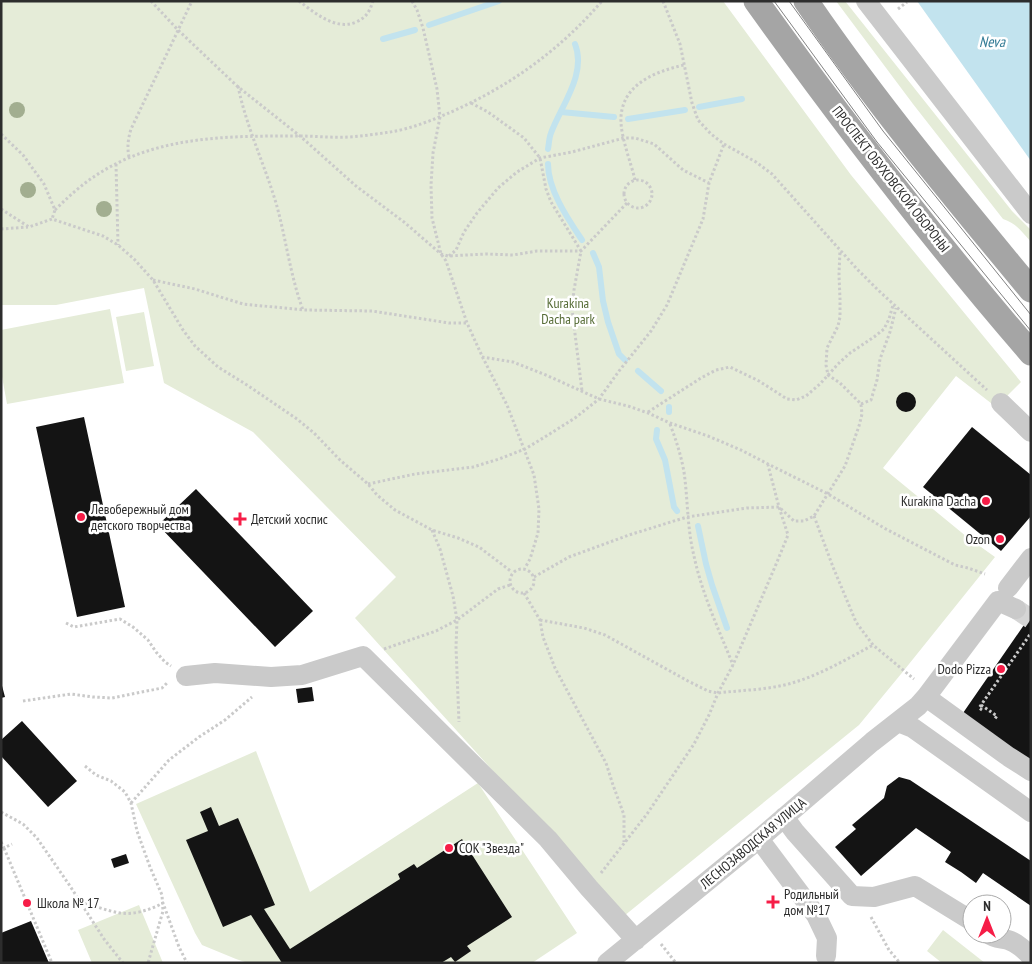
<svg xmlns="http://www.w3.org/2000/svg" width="1032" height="964" font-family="'PT Sans Narrow',sans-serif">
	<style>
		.green { fill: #e5ecd8 }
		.water { fill: #c2e3ee }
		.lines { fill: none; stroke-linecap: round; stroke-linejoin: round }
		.stream { stroke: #c2e3ee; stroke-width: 6 }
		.building { fill: #141414 }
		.minor-tunnel { stroke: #d5d5d5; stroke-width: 20; stroke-dasharray: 20 10; stroke-linecap: butt }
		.path { stroke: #cacaca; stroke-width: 3; stroke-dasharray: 2.5 2.5; stroke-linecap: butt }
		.minor { stroke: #cacaca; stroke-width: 20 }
		.major { stroke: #a5a5a5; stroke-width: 25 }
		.tram { stroke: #828282; stroke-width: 1 }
		.tree { fill: #a2ae90 }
		.poi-dot { fill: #f61d47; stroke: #fff; stroke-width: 2 }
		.labels { text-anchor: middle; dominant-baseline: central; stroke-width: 5; stroke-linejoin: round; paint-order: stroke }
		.street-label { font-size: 14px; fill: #2d2d2d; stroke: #fff }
		.park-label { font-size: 14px; fill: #566c36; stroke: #fff }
		.poi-label { font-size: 14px; fill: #2d2d2d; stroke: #fff; text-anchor: start }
		.water-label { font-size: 15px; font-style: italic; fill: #347c96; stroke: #fff }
	</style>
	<rect width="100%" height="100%" fill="#fff"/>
	<path class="green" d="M1,1H723L851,175L1021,382L996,407L956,376L883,468L967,537L995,557L901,674L859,725L624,916L355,618L396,577L253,432L164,383L144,288L56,305H1Z
		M836,1H845L1012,211L1031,230V242C1022,232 1016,223 1003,219L913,104Z
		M110,309L124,383L7,404L1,371V330Z
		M144,312L154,366L126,371L116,317Z
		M256,751L310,892L478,783L577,933L532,963H248L236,959L202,945L195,933L136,804Z
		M139,905L163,963H92L78,930Z
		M943,930L985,963H942L927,951Z"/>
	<path class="water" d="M917,1H1031V161Z"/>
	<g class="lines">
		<path class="stream" d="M429,25L499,1
			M383,39L415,30
			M699,107L742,99
			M561,112L614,117
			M628,119L685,110
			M548,149C549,144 549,138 551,133C561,106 587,74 575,44
			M548,164C548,190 568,219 582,240
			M593,253L599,267L603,301L608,322L619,354L625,360
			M638,371L661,391
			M669,412V407
			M657,430L656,439L665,460L674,507L677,511
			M698,526L706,564L712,585L727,628"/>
	</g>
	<path class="building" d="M896 402a10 10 0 1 1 20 0a10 10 0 1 1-20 0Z
		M84,417L125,607L77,617L36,427Z
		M972,427L1031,475V516L1001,551L923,487Z
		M196,489L313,611L275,647L158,525Z
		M1019,605L1031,613V779L954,726L1026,622L1013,613Z
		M1,682L5,697L1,698Z
		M312,687L314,701L298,703L296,689Z
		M22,721L77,781L48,807L1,756V740Z
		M899,777L910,780L1031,861V906L983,873L976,883L961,872L945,862L951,852L916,828L861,876L835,847L856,829L852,825L884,798L887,786Z
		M211,807L219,826L238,818L275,905L264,909L290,949L400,879L398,874L414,864L417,868L462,839L512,917L467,946L471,951L455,962L451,957L441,963H282L251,915L223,927L186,840L208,831L200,812Z
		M126,854L129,863L114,868L111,859Z
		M31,921L49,963H1V933Z"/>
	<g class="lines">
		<path class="minor-tunnel" d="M1016,609L1031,619"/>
		<path class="path" d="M151,1L178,30L237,86L300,136L356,186L404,222L441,254L448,256L487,254L513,255L537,251H581L627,203
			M299,1C315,13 336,31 356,22C366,18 370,11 373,1
			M412,1L417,10L423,28L437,89L440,117L433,153L431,185L432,218L441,254L446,261L467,323L482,356L507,405L534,475L539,509L538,533L530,559L525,568
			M663,1L680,44L692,103L698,120L711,134L724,144L756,162L772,174L857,269L878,290L987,390
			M898,9L907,2
			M238,86C246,126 264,163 276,203C286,238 290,275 303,310
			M471,103L488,112L524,138L540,158L546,189L551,202L581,251L574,290L572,309L582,391
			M1,134L23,155L44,184L55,210L52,219
			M129,157C127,147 128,139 131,129L192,1
			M116,164L118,245
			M624 194a14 14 0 1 1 28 0a14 14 0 1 1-28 0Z
			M635,180C631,163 622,140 621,123C619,86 653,72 684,65
			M1,209L29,227L52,219L103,236L118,245L134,259L153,280L183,330L195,346L218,367L247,385L297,419L314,433L340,460L368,484L377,495L395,510L432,530L458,538L479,547L512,572
			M55,210C67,198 79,187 92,178C154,135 228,136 300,136C316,136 333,138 349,137C363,136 377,134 390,132C410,129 433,120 451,112C510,86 560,50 602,1
			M1,229L28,227
			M449,256L456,250L464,232L477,213L498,188L517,172L540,158L572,152L624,138H635L654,144L683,170L709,183
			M153,280L195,289L243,304L304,310L372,311L449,323H467
			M482,357L513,362L546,375L599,399L628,406L648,413L670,423L708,436L741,450L768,464L828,494L884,528L955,565L968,568L985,574
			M861,404L871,400L877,380L880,359L890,332L896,308
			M648,412L701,378L716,370L730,367L759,381L787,399L796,400L806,396L820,384L838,364L850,353L874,337L884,329L889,319L893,305
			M670,424C676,440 681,455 684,472C688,500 687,528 694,556C702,594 719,630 733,665
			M368,484L415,474L473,467L499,459L525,449L548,435L575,418L599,399L619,371L651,331L667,305L703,219L709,183L724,144
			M814,516L833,567L856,622L873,645L914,679
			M432,530L440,549L453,596L457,620L456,647L459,722
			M510 581a12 12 0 1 1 24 0a12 12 0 1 1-24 0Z
			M534,577L569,557L629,535L687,517L747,508L779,507L794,521H804L814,516L845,466L859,426L862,414L861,404L840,383L828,375L826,365L827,348L838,326L840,317V299L839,275L840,250
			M524,593L540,620L543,637L555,668L606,763L613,785L624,815V842
			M540,620L584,628L605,635L688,681L708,691L718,693C742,690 768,690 792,683C820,675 847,659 873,645
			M66,623L74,627L120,619L133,627L148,640L156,652L165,662L171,666
			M384,649L436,631L457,620L498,589L510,585
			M23,701L71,694L93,697L112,698L162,688L168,682
			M981,705L997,716L994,720
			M982,710L979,708L1031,633
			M85,766L96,775L111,781L125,792L131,803L137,831L150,867L162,895L163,911L148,963
			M131,803L169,760L199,737L225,720L252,697
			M1,812L23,824L37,838L70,886L104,939L123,963
			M1,842L4,848L12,844
			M4,848L52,963
			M601,873L647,814L694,744L709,715L718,693L733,665L777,562L788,535L779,507L768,465
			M80,902C93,905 107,911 120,913C134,915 150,910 163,903L179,947L187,963
			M871,917L889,950L900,963
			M661,944L676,963"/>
		<path class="minor" d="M866,1L1031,214
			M1001,403L1031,432
			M1008,588L1031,558
			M186,676L215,673L271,677L302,675L363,656L548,839L589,888L636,940
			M926,697L1009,757L1031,771
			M898,722L913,728L1031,812
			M784,817L795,832L852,896L874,897L915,886L972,921
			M759,839L816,915L827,938L826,956
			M989,934C995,939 1001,938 1008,940C1016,942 1026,951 1031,957
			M607,963L759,839L872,742L918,706L926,697L998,601L1016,609"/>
		<path class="major" d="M756,1C843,122 934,241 1031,353
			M806,1C875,102 953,196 1031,290"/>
		<path class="tram" d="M774,1L877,142L1031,331
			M789,1L883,131L1031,315"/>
	</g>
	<g class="tree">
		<circle cx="17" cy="110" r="8"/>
		<circle cx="28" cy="190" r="8"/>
		<circle cx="104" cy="209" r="8"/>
	</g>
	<g class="poi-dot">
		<circle cx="986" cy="501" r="5"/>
		<circle cx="81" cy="517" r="5"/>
		<path d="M237.5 511.5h5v5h5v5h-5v5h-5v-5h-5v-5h5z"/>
		<circle cx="1000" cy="539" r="5"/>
		<circle cx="1001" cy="669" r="5"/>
		<circle cx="449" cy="848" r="5"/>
		<path d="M770.5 894.5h5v5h5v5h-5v5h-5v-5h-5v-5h5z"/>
		<circle cx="27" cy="903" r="5"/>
	</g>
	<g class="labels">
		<g class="street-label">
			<text transform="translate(891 179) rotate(52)">ПРОСПЕКТ ОБУХОВСКОЙ ОБОРОНЫ</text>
			<text transform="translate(753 843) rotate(-40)">ЛЕСНОЗАВОДСКАЯ УЛИЦА</text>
		</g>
		<g class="park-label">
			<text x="568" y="303">Kurakina<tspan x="568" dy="16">Dacha park</tspan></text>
		</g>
		<g class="poi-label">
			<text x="976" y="501" text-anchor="end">Kurakina Dacha</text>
			<text x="91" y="509">Левобережный дом<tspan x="91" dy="16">детского творчества</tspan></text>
			<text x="251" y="519">Детский хоспис</text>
			<text x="990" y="539" text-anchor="end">Ozon</text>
			<text x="991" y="669" text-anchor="end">Dodo Pizza</text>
			<text x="459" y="848">СОК "Звезда"</text>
			<text x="784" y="894">Родильный<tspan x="784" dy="16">дом №17</tspan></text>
			<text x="37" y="903">Школа № 17</text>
		</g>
		<g class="water-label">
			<text x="992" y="41">Neva</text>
		</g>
	</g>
	<rect width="1032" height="964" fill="none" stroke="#2d2d2d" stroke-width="5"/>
	<g transform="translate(987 919)"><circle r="24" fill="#ffffff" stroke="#ababab"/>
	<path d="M0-4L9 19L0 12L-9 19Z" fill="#f61d47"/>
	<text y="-8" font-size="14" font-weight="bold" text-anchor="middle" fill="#2d2d2d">N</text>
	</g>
</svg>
